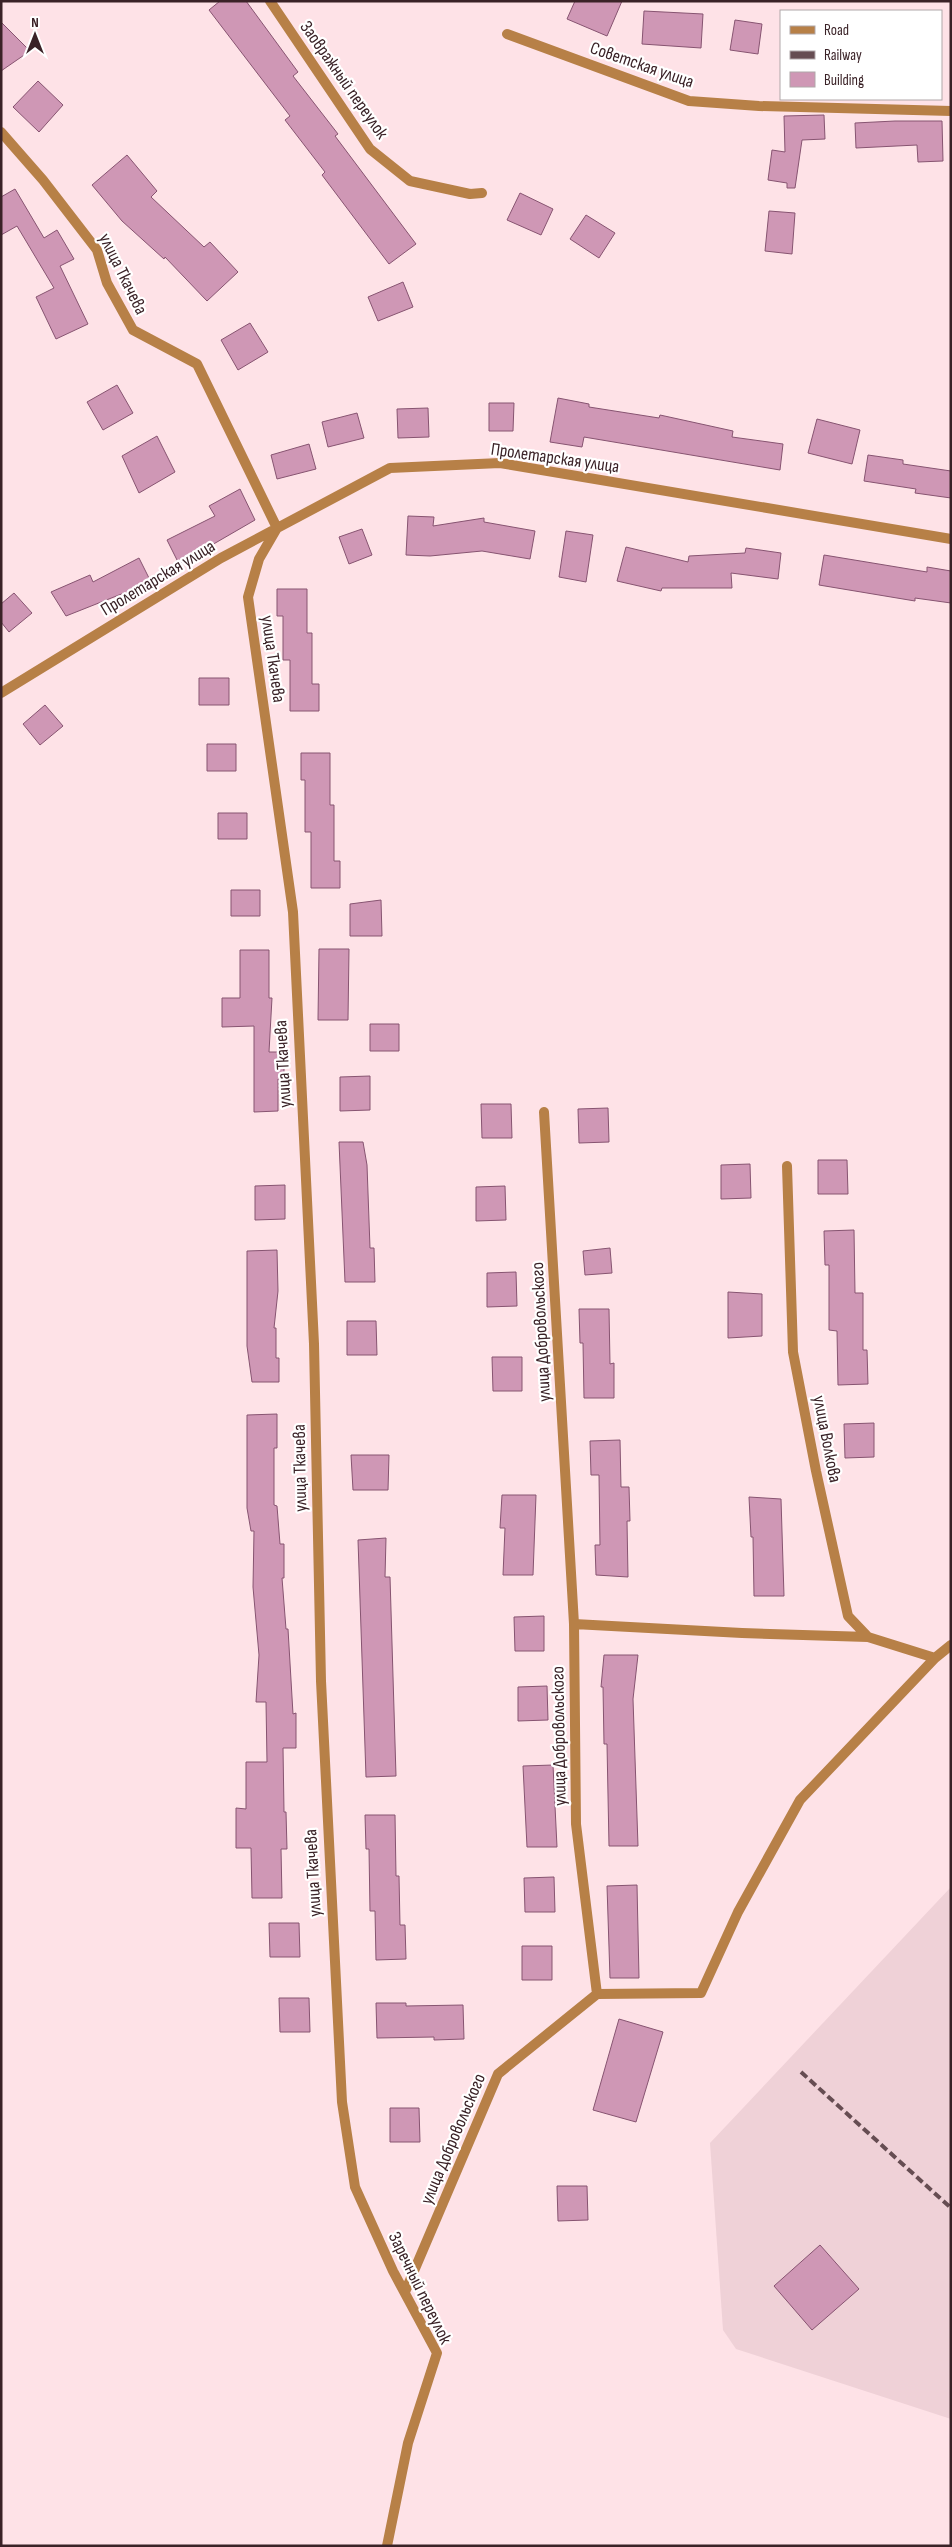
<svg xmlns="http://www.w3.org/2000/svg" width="952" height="2547" font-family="'Sofia Sans Condensed',sans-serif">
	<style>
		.built { fill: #efd1d7 }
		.building { fill: #cf97b5; stroke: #875471 }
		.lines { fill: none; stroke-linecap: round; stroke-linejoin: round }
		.street { stroke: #b78047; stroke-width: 10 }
		.rail { stroke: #664d52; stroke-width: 4; stroke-dasharray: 8 4; stroke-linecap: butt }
		.labels { text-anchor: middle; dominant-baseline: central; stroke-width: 4.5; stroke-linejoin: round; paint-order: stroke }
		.street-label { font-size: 18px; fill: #3a2227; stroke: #fff }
	</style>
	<rect width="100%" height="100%" fill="#fee2e7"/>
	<path class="built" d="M951,1887V2419L736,2349L723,2330L710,2143Z"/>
	<path class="building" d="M220,1H246L298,72L293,76L338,134L335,136L416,244L389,264L322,175L325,172L285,120L290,116L209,10Z
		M575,1H622L607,36L567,19Z
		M644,11L703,14L701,48L642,44Z
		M735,20L762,24L758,54L730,50Z
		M1,22L30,51L1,71Z
		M38,81L63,105L39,132L13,107Z
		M824,115L825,139L802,140L795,188H787V183L768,180L772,150L785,152L784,116Z
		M895,121H942L943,161L918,162L917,145L856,148L855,123Z
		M127,155L157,191L151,197L204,247L210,242L238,272L207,301L165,257L164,259L122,221L92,185Z
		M15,189L44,238L57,230L74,259L60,266L88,324L56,339L36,297L54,288L17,226L1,235V197Z
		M520,193L553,209L541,235L507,220Z
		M769,211L795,213L792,254L765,251Z
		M586,215L615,233L599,258L570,239Z
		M403,282L413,307L378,321L368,297Z
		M250,323L268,352L238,370L221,340Z
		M117,385L133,413L103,430L87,402Z
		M558,398L589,404V407L659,418L660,415L733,431L732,437L783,444L780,470L584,437L582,447L550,442Z
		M489,403H514L513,431H489Z
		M428,408L429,437L398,438L397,409Z
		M357,413L364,438L328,447L322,422Z
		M817,419L860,430L852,464L808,453Z
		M157,436L175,472L139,493L122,456Z
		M309,444L316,469L277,479L271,455Z
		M868,455L903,460V464L951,471V498L915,493L916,489L864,481Z
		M240,489L255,520L179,564L167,540L215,516L209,506Z
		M408,516L434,517L433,526L484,518V522L535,531L530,559L482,551L430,556L406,555Z
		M362,529L372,555L349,564L339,537Z
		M566,531L593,535L586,582L559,577Z
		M626,547L688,562L689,556L745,553L746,548L781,553L778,579L731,573L732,588H662L661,591L617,581Z
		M824,555L927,572V567L951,571V603L915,598V601L819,585Z
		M139,558L151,582L125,595L124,593L66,616L51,592L90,575L93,582Z
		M277,589H307V633H312V684H319V711H290V660H283V616H277Z
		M14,593L32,613L9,632L1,622V604Z
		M199,678H229V705H199Z
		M45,705L63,726L40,745L23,724Z
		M207,744H236V771H207Z
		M301,753H330V805H334V861H340V888H311V832H305V780H301Z
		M218,813H247V839H218Z
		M231,890H260V916H231Z
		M381,900L382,936H350V904Z
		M319,949H349L348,1020H318Z
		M240,950H269V998H272L269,1052H284V1079H278V1111L254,1112V1026L222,1027V998H240Z
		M370,1024H399V1051H370Z
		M370,1076V1110L340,1111V1077Z
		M481,1104H511L512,1138H482Z
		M608,1108L609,1142L579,1143L578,1109Z
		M339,1142H363L367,1165L370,1248H374L375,1282H345Z
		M818,1160H847L848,1194H818Z
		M750,1164L751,1198L721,1199V1165Z
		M285,1185V1219L255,1220V1186Z
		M505,1186L506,1220L476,1221V1187Z
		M854,1230L855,1293H863V1350H867L868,1384L838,1385L837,1331L829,1330V1265H825L824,1231Z
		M610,1248L612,1273L585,1275L583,1251Z
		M277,1250L278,1291L274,1328H276V1358H279V1382H252L247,1346V1251Z
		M516,1272L517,1306L487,1307V1273Z
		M728,1292L762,1294V1336L728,1338Z
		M579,1309H609L610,1364L614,1363V1398H584L583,1343H580Z
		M347,1321H376L377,1355H347Z
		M492,1357H522V1391H493Z
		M277,1414V1448H274V1505L277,1506L280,1544H284V1578H282L286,1629H288L293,1714L296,1713V1748H283L284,1812H286L287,1849H281L282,1898H252L251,1848H236V1808L246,1809V1762H267L266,1702H256L259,1655L253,1587L254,1531H251L247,1508V1415Z
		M874,1423V1457L845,1458L844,1424Z
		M620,1440L621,1487H629L630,1521H627L628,1577L596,1575L595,1545H600L599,1475H591L590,1441Z
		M351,1455H389L388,1490H353Z
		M502,1495H536L533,1575H503L505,1528H500Z
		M749,1497L781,1499L784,1596H754L753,1537H751Z
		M386,1538L385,1577H390L396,1776L366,1777L358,1540Z
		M544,1616V1651H515L514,1617Z
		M604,1655H638L633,1699L638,1846H609L607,1744H604L603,1687H601Z
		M547,1686L548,1720L518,1721V1687Z
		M553,1765L557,1847H527L523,1766Z
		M365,1815H395L396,1876H399L400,1925H405L406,1959L376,1960L375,1911H370L369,1849H366Z
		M554,1877L555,1912H525L524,1878Z
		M637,1885L639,1978H610L607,1886Z
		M269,1923H299L300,1957H270Z
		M522,1946H552V1980H522Z
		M279,1998H309L310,2032H280Z
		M376,2003H406V2006L463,2005L464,2039L434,2040V2037L377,2038Z
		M619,2019L663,2032L636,2122L593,2110Z
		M390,2108H419L420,2142H390Z
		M557,2186H587L588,2220L558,2221Z
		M820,2245L859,2289L812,2330L774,2286Z"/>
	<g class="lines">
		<path class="street" d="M270,1L370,149L410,181L470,194L482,193
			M507,34L689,101L759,106L951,111
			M1,132L43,180L97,250L107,283L133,330L197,364L277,528L259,559L248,597L293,912L314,1344L321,1681L342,2102L355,2187L393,2271L437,2353L408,2443L387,2546
			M1,693L221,558L390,468L500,463L951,539
			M787,1166L793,1352L816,1471L848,1616L868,1637L935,1658
			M574,1624L742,1633L868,1637
			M597,1994L701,1993L738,1912L800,1800L935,1658L951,1645
			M405,2292L498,2074L597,1994L576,1824L574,1624L544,1112"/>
		<path class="rail" d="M801,2072L951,2208"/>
	</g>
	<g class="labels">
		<g class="street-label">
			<text transform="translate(642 65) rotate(19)">Советская улица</text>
			<text transform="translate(344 80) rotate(55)">Заовражный переулок</text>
			<text transform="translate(123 274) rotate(64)">улица Ткачева</text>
			<text transform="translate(555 458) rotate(8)">Пролетарская улица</text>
			<text transform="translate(158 578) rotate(-31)">Пролетарская улица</text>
			<text transform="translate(273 659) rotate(82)">улица Ткачева</text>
			<text transform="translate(283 1064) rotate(-93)">улица Ткачева</text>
			<text transform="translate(541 1332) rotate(-93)">улица Добровольского</text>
			<text transform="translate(827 1439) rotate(79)">улица Волкова</text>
			<text transform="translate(300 1468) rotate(-91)">улица Ткачева</text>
			<text transform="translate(559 1736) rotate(-91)">улица Добровольского</text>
			<text transform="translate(313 1873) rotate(-93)">улица Ткачева</text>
			<text transform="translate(453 2139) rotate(-67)">улица Добровольского</text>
			<text transform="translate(420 2288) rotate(64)">Заречный переулок</text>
		</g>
	</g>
	<rect width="952" height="2547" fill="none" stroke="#3a2227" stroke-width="5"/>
	<rect x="780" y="10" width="162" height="90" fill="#ffffff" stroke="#b0a7a9"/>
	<rect x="790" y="26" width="25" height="8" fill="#b78047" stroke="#b0a7a9"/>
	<text x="824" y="35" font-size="15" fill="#3a2227">Road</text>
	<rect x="790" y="51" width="25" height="8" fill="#664d52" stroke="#b0a7a9"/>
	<text x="824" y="60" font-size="15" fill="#3a2227">Railway</text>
	<rect x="790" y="72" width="25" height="15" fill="#cf97b5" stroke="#b0a7a9"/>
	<text x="824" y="85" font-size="15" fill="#3a2227">Building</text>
	<g transform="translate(35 35)" stroke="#ffffff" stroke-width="4" paint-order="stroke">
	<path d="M0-4L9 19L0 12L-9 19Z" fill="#3a2227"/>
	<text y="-8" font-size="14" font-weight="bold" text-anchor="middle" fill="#3a2227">N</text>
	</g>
</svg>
